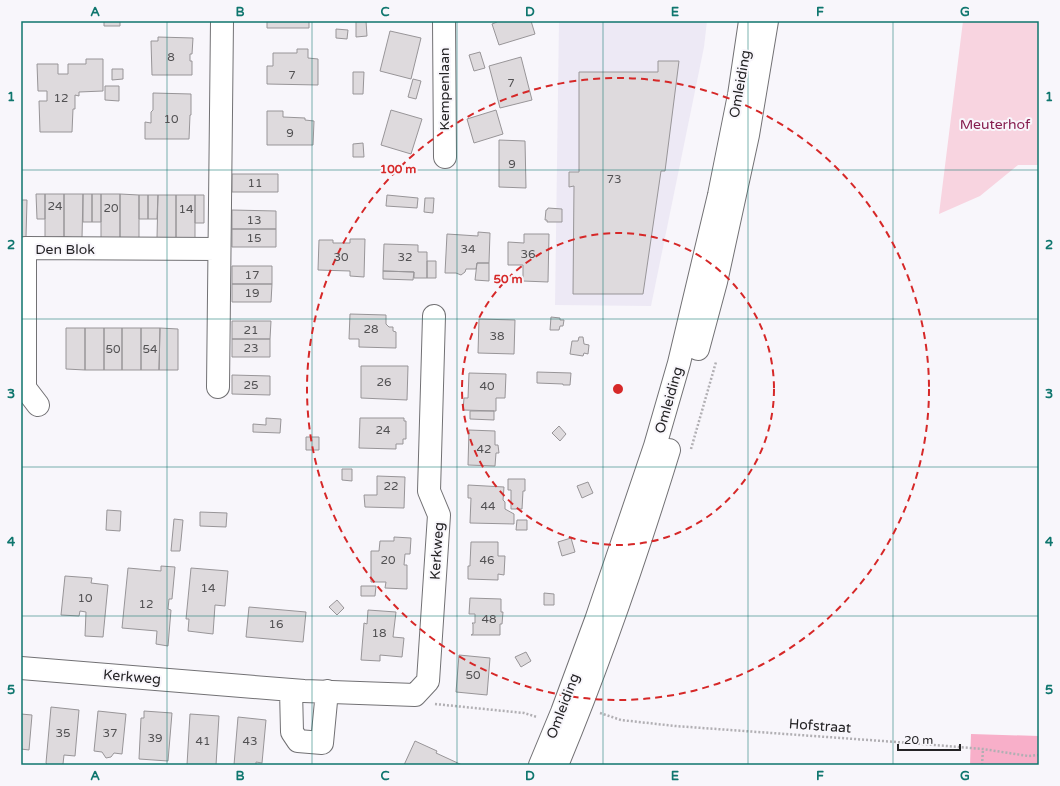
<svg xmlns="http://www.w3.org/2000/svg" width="1060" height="786" font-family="'Varela Round',sans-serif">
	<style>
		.built { fill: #ede9f5 }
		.green { fill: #f8d4e0 }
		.forest { fill: #f8afc9 }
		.building { fill: #dedadd; stroke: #989598 }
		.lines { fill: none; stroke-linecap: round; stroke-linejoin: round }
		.street-casing { stroke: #727174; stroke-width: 24 }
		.primary-casing { stroke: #727174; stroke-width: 24 }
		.path { stroke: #b1afb3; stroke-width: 2.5; stroke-dasharray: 2 2; stroke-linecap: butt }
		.street { stroke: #fff; stroke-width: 22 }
		.primary { stroke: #fff; stroke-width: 22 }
		.grid { fill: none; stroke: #0f766e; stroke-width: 1; stroke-opacity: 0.55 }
		.ring { fill: none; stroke: #d62828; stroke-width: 2; stroke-dasharray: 7 5 }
		.labels { text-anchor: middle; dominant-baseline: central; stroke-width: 4; stroke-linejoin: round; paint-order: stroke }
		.number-label { font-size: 12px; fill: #525153 }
		.street-label { font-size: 14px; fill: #242325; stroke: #f8f6fb }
		.park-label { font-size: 14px; fill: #861f50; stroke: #f8f6fb }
		.centre { fill: #d62828; stroke: #f8f6fb; stroke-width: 2 }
		.ring-label { font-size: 12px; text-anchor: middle; font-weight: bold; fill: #d62828; stroke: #f8f6fb; stroke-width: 4; stroke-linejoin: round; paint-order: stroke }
		.neatline { fill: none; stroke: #0f766e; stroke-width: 1.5 }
		.grid-label { font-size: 13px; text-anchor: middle; font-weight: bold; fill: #0f766e }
	</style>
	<rect width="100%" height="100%" fill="#f8f6fb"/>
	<path class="built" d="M559,21H707L704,47L651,306L555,305Z"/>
	<path class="green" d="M963,21H1039V165H1018L980,196L939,214Z"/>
	<path class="forest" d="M971,734L1039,736V765H970Z"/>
	<path class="building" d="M104,21H120V26H104Z
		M267,21H309V28H267Z
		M356,21H366L367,36L356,37Z
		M497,21H531L535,34L499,45L492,24L497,22Z
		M336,29L348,30L347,39L336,38Z
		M390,31L421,38L411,79L380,71Z
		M158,37L193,38L192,54H190V61H192V75H152L151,41H158Z
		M297,49H308V58L318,59V85L267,84V66H273V53H297Z
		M480,52L485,68L474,71L469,55Z
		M521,57L532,100L500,108L489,66Z
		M86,59H103V91L79,92V96L75,95V109H73L72,132H40L39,101H47V91H38L37,64H58V74H68V64H86Z
		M658,61H679L665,171H661L643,294H573L574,186L569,187V172H579V72H658Z
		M112,69H123V79L112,80Z
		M353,72H364L363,94H353Z
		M413,79L421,81L416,99L408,97Z
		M105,86H119V101L105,100Z
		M153,93L191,94V115H190L189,139H145V122L151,123V112L153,110Z
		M391,110L422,119L411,154L381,145Z
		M496,110L503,134L474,143L467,119Z
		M267,111H283V117L305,118V120L314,121L313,145H267Z
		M499,140L525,141L526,188L499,187Z
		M363,143L364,157H353V144Z
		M232,174H278V192H232Z
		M36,194H45V219H37Z
		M45,194H64V237L45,238Z
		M64,194H83L82,238L64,237Z
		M83,194H92V222H83Z
		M92,194H101V222H92Z
		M101,194H120V238H101Z
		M120,194L139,195V238H120Z
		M139,195H148V219H139Z
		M148,195H158L157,219H148Z
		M158,195H176V238H157Z
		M176,195H195V238H176Z
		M195,195H204V223H195Z
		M387,195L418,198L417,208L386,206Z
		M425,198H434L433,213L424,212Z
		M21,200H27L26,237H21Z
		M548,208L562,209V222H547V220H545L546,210H547Z
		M232,210L276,211V229H232Z
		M232,229H276V247H232Z
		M478,232L490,233L489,263H477L476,269H466L465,272L461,275L456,273H445L447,234L478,236Z
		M524,234H549L548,282L523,281V265H508V242L524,243Z
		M350,239H365L364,277L350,276V271L318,270L319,240H333V243H350Z
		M384,244L418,245V252H427V278H414V272L383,271Z
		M427,261H436V278H427Z
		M477,263H489V281L475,280Z
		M232,266H272V284H232Z
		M383,271L414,272L413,280L383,279Z
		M232,284H272L271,302H232Z
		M350,314L386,315V324L389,327H393V331L396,332V348L359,347V339H349Z
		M551,317L560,318V320H564L563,326H560L559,330H550Z
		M479,319L515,320L514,354L478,353Z
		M232,321H271L270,339H232Z
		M66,328H85V370L66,369Z
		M85,328H104V370H85Z
		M104,328H122V370H104Z
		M122,328H141V370H122Z
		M141,328H160L159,370H141Z
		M160,328L178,329V370H159Z
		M579,337H583L584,344L589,345L588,354L584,353L583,356L570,354L572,341H578Z
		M232,339H270V357H232Z
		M361,366H408L407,400L361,398Z
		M537,372L571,373L570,385H563V384L537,383Z
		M469,373L506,374L505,398H496V411L463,410L464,398H468Z
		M232,375L270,376V395L232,394Z
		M470,411H494V420L470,419Z
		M266,418L281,419L280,433L253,432V424L266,425Z
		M360,418H404V421H406V439H403V444H396V449L359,448Z
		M559,426L566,434L560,441L552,433Z
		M469,430L495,431V445H498L499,453H496L495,466L468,465Z
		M306,437H319V450H306Z
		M342,469H352V481L342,480Z
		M377,476L405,477L404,508L365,507L364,495H377Z
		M508,479H525V491H523L522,509H511V490H508Z
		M588,482L593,493L582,498L577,486Z
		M468,485L504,487L503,500L505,502V509L514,514V524L470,523L471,498H468Z
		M107,510L121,511L120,531L106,530Z
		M200,512L227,513L226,527L200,526Z
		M174,519L183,520L180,551H171Z
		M517,520H527V530H516Z
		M394,537L411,538L410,554H405L404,565H407V589L385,588L386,582H371V551H379L380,541H394Z
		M571,538L575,552L562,556L558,542Z
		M471,542H498V556H505L504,575L498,574V580L468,579V566H470V564Z
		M161,566L175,567L172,599H169L168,609L171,610L168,646L156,644L157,631L122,628L128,568L161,571Z
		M191,568L228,571L225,606L215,605L213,634L188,631L189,619H186Z
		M65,576L92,578L91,583L108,585L103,637L85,636L86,612L80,611L79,616L61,615Z
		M361,586H376L375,596H361Z
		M544,593L554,594V605H544Z
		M470,598L501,599V612H503L502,624H500V635H471L473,634V624L472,623H475V614H469Z
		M337,600L344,608L337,615L329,607Z
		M249,607L306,612L303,642L246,637Z
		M368,610L396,612L393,637L404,638L402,657L380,655V661L361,660L364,623L367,624Z
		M526,652L531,661L521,667L515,657Z
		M459,655L490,658L487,695L456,692Z
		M51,707L79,710L75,756L64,755L63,764L61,765H48L46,763Z
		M98,711L126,714L122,754L114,753L111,757L106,758L102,752L94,751Z
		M144,711L172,713L168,761L139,759L141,718H144Z
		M21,714L32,715L29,750L21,749Z
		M190,714L219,716L216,765H187Z
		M238,717L266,720L262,763L256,762V765H234Z
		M415,741L437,751L436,753L462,765H404Z"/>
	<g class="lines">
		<g class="street-casing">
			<path id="street" d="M444,21L445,157
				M218,387L222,21
				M38,405L25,388V248L219,249
				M21,668L304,691L415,695L428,681L439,515L429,491L434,316
				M291,690L292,732L298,741L322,743L327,691"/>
		</g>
		<g class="primary-casing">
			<path id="primary" d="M698,349L716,282L748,135L767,21
				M540,765L562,712L596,620L655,446L679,363L719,195L739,95L750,21
				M557,765C600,662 636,557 669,450"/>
		</g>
		<path class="path" d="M691,449L716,362
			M435,704L524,713L537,717
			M600,713L621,720L675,726L910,743L983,749L1028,756L1039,755
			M982,765L983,749"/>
		<use href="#street" class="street"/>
		<use href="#primary" class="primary"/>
	</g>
	<path class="grid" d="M167,21V765M312,21V765M457,21V765M603,21V765M748,21V765M893,21V765M21,170H1039M21,319H1039M21,467H1039M21,616H1039"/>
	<g class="ring">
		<circle cx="618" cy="389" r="156"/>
		<circle cx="618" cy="389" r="311"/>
	</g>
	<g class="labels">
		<g class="number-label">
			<text x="171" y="57">8</text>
			<text x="292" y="75">7</text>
			<text x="511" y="83">7</text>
			<text x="61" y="98">12</text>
			<text x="171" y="119">10</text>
			<text x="290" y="133">9</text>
			<text x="512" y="164">9</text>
			<text x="614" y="179">73</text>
			<text x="255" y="183">11</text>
			<text x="55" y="206">24</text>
			<text x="111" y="208">20</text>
			<text x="186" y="209">14</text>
			<text x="254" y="220">13</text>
			<text x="254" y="238">15</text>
			<text x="468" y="249">34</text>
			<text x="528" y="254">36</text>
			<text x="341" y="257">30</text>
			<text x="405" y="257">32</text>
			<text x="252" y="275">17</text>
			<text x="252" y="293">19</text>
			<text x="371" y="329">28</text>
			<text x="251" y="330">21</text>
			<text x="497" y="336">38</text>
			<text x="251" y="348">23</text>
			<text x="113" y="349">50</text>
			<text x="150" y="349">54</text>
			<text x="384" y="382">26</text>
			<text x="251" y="385">25</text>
			<text x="487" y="386">40</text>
			<text x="383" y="430">24</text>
			<text x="484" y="449">42</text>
			<text x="391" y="486">22</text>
			<text x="488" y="506">44</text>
			<text x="388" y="560">20</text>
			<text x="487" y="560">46</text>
			<text x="208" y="588">14</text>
			<text x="85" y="598">10</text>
			<text x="146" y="604">12</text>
			<text x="489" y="619">48</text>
			<text x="276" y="624">16</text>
			<text x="379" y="633">18</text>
			<text x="473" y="675">50</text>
			<text x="63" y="733">35</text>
			<text x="110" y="733">37</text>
			<text x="155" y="738">39</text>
			<text x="203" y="741">41</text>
			<text x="250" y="741">43</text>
		</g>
		<g class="street-label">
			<text transform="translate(740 84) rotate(-80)">Omleiding</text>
			<text transform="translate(444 89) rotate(-90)">Kempenlaan</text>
			<text x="65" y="249">Den Blok</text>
			<text transform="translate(669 400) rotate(-74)">Omleiding</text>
			<text transform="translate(437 551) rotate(-86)">Kerkweg</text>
			<text transform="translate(132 677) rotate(5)">Kerkweg</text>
			<text transform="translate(563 706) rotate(-69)">Omleiding</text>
			<text transform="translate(820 726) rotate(4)">Hofstraat</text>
		</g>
		<g class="park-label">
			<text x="995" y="124">Meuterhof</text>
		</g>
	</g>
	<circle cx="618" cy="389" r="6" class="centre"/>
	<g class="ring-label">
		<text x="398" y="173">100 m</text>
		<text x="508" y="283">50 m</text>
	</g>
	<rect width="1060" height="786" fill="none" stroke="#f8f6fb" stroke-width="44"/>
	<path d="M898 744v6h62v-6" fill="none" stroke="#242325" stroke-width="2"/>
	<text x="904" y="744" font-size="12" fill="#242325" stroke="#f8f6fb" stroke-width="3" paint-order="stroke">20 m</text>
	<rect x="22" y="22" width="1016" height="742" class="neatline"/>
	<g class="grid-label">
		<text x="95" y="16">A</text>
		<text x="240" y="16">B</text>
		<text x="385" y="16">C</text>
		<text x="530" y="16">D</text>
		<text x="675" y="16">E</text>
		<text x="820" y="16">F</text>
		<text x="965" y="16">G</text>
		<text x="11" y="101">1</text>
		<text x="1049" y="101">1</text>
		<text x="11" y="249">2</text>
		<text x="1049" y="249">2</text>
		<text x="11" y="398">3</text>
		<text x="1049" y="398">3</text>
		<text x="11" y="546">4</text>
		<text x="1049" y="546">4</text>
		<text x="11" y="694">5</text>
		<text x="1049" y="694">5</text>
		<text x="95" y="780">A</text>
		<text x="240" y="780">B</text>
		<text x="385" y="780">C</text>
		<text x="530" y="780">D</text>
		<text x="675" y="780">E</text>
		<text x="820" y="780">F</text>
		<text x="965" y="780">G</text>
	</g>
</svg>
